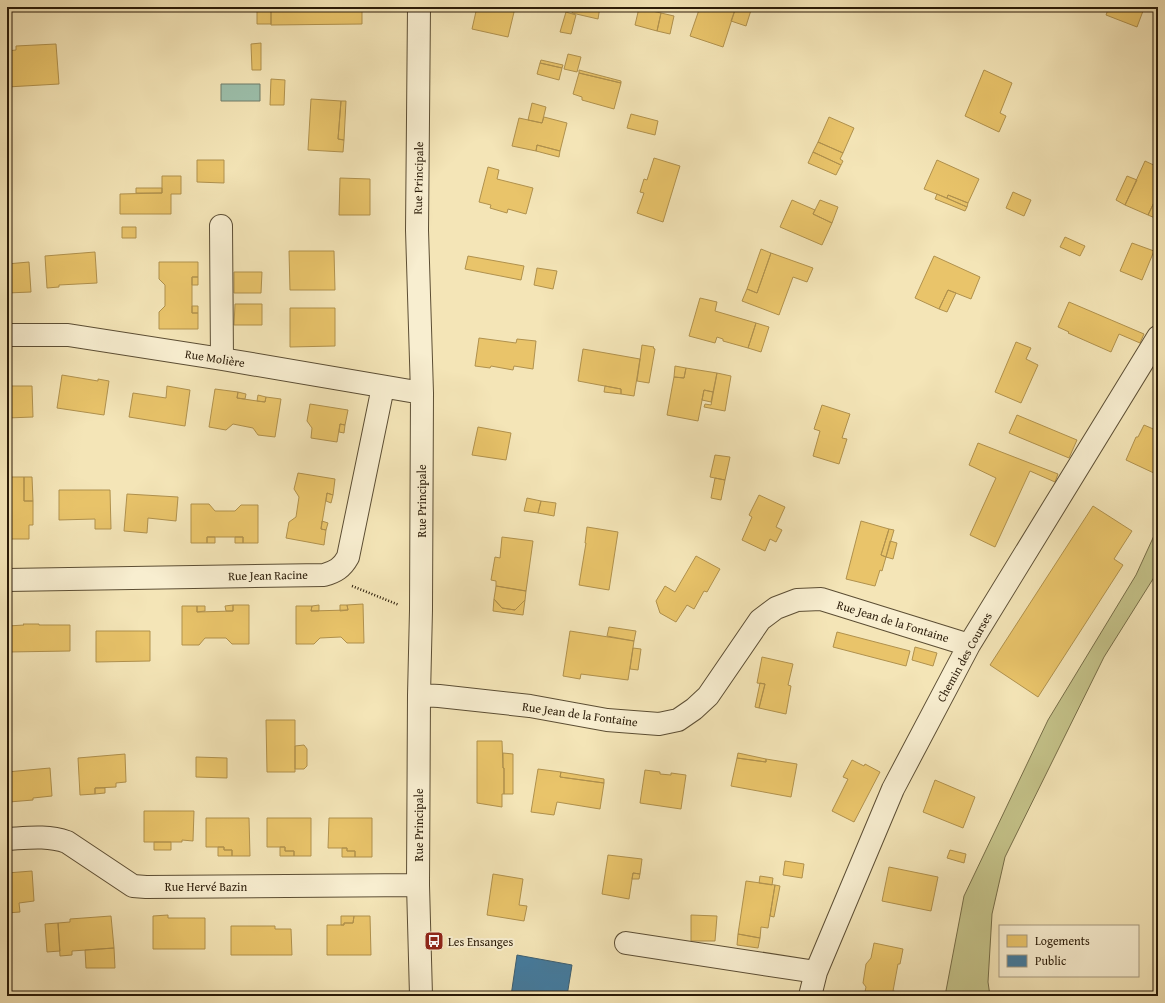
<svg xmlns="http://www.w3.org/2000/svg" width="1165" height="1003" font-family="'Gentium Book Plus',serif">
	<style>
		.green { fill: #c4c289; stroke: #776e48 }
		.water { fill: #9cbfab; stroke: #6e7d6a }
		.homes { fill: #e9c46a; stroke: #b0914d }
		.public { fill: #457b9d; stroke: #3d5e70 }
		.lines { fill: none; stroke-linecap: round; stroke-linejoin: round }
		.minor-casing { stroke: #5c4e34; stroke-width: 24 }
		.path { stroke: #2a1b08; stroke-width: 2.5; stroke-dasharray: 1 2; stroke-linecap: butt }
		.minor { stroke: #f8eed0; stroke-width: 22 }
		.labels { text-anchor: middle; dominant-baseline: central; stroke-width: 4; stroke-linejoin: round; paint-order: stroke }
		.street-label { font-size: 12px; fill: #2a1b08; stroke: #f8eed0 }
		.poi-label { font-size: 12px; fill: #2a1b08; stroke: #f8eed0; text-anchor: start }
	</style>
	<rect width="100%" height="100%" fill="#f4e5b7"/>
	<filter id="stains"><feTurbulence type="fractalNoise" baseFrequency=".005" numOctaves="4"/><feColorMatrix values="0 0 0 0 .2 0 0 0 0 .09 0 0 0 0 .02 0 0 0 .5 -.17"/></filter>
	<radialGradient id="worn" r=".72"><stop offset=".6" stop-color="#630" stop-opacity="0"/><stop offset="1" stop-color="#630" stop-opacity=".3"/></radialGradient>
	<path class="green" d="M1158,527V571L1104,657L1005,857L992,914L988,982L990,996H945L964,896L1048,720L1136,575Z"/>
	<path class="water" d="M221,84H260V101H221Z"/>
	<path class="homes" d="M257,7H271V24H257Z
		M271,7H349V9H362V24L271,25Z
		M477,7L515,8L508,37L472,29Z
		M574,7H600L598,19L572,13Z
		M700,7L705,9L706,7H736L723,47L690,36Z
		M736,7H752L746,26L731,21Z
		M1109,7H1140L1139,10L1143,11L1137,27L1106,15Z
		M639,8L661,13L657,31L635,25Z
		M566,12L576,15L571,34L560,32Z
		M661,13L674,16L670,34L657,31Z
		M261,43V70H252L251,44Z
		M56,44L59,84L7,87V51L16,50V46Z
		M568,54L581,57L577,72L564,69Z
		M541,60L563,65L562,68L540,63Z
		M540,63L562,68L559,80L537,74Z
		M579,70L621,81V83L579,73Z
		M984,70L1012,83L1000,113L1006,116L999,132L965,116Z
		M579,73L621,83L614,109L582,100V97L573,94Z
		M271,79L285,80L284,105H270Z
		M311,99L341,101L338,139L344,140L343,152L308,150Z
		M341,101H346L344,140L338,139Z
		M532,103L546,107L542,123L528,120Z
		M631,114L658,121L655,135L627,128Z
		M544,117L567,123L560,151L537,145L536,151L512,146L519,118L542,123Z
		M829,117L854,128L843,153L818,142Z
		M818,142L843,153L840,159L843,161L841,165L813,152Z
		M537,145L560,151L559,157L536,151Z
		M813,152L841,165L836,175L808,163Z
		M654,158L680,166L663,222L637,213L644,193L640,192L644,179L647,180Z
		M197,160H224V183L197,182Z
		M937,160L979,179L968,203L948,195L947,198L924,189Z
		M1145,161L1158,167V194L1148,215L1125,205Z
		M488,167L499,170L497,179L533,188L526,214L508,209L507,213L490,208L491,205L479,202Z
		M162,176H181V194H171V214H120V194L162,193Z
		M1127,176L1137,180L1125,205L1116,200Z
		M340,178L370,179V215H339Z
		M136,188H162V193H136Z
		M1013,192L1031,200L1024,216L1006,208Z
		M937,194L967,207L965,211L935,199Z
		M1158,194V211L1155,218L1148,215Z
		M948,195L968,203L967,207L947,198Z
		M792,200L815,210L813,214L832,223L822,245L780,227Z
		M820,200L838,207L832,223L813,214Z
		M122,227H136V238H122Z
		M1065,237L1085,246L1080,256L1060,247Z
		M1132,243L1154,251L1142,280L1120,271Z
		M761,249L771,253L757,293L747,289Z
		M289,251H334L335,290H290Z
		M95,252L97,283L59,285V287L47,288L45,256Z
		M771,253L813,268L807,282L793,277L779,315L742,301L747,289L757,293Z
		M468,256L524,266L521,280L465,269Z
		M934,256L980,277L971,299L948,290L939,309L915,298Z
		M29,262L31,292L7,293V264Z
		M159,262H198V277H192V313H198V329H159V312L165,306V285L159,279Z
		M537,268L557,271L553,289L534,285Z
		M234,272H262L261,293H234Z
		M192,277H198V285H192Z
		M948,290L956,293L947,312L939,309Z
		M700,298L717,302L715,311L756,323L748,348L723,341V339L717,337L715,343L689,336Z
		M1069,302L1144,334L1140,343L1119,334L1111,352L1068,333L1069,332L1058,327Z
		M235,304H262V325H234Z
		M192,306H198V313H192Z
		M290,308H335V346L290,347Z
		M756,323L769,327L761,352L748,348Z
		M479,338L516,343L517,339L536,341L533,369L514,366L513,370L491,366L490,368L475,366Z
		M1016,342L1031,348L1026,359L1038,365L1021,403L995,392Z
		M642,345L654,347L653,348L655,349L649,383L637,381Z
		M583,349L640,359L634,396L621,394V389L578,381Z
		M675,366L686,368L684,378L674,377Z
		M686,368L717,373L713,392L704,390L698,421L667,415L674,377L684,378Z
		M717,373L731,376L725,411L704,407L705,404L711,405Z
		M62,375L98,381V379L109,381L104,415L57,408Z
		M7,386H32L33,417L7,418Z
		M167,386L190,390L185,426L129,417L133,393L166,398Z
		M605,386L621,389V394L604,392Z
		M215,389L238,392L237,398L257,401L265,402L266,397L281,399L275,437L258,435L253,428L233,424L226,430L209,427Z
		M704,390L713,392L711,402L702,400Z
		M238,392L246,394L245,399L237,398Z
		M258,395L266,397L265,402L257,401Z
		M310,404L348,410L345,425L340,424L337,442L311,438L312,428L307,421Z
		M822,405L850,414L842,438L847,439L839,464L813,456L820,431L814,429Z
		M1017,415L1077,440L1069,458L1009,433Z
		M340,424L345,425L344,433L339,432Z
		M1144,425L1158,431V471L1156,474L1126,460L1136,437H1138Z
		M478,427L511,433L506,460L472,455Z
		M978,443L1058,474L1055,482L1030,471L995,547L970,535L996,478L969,465Z
		M715,455L730,457L725,480L710,477Z
		M298,473L335,479L333,495L327,493L321,529L326,530L324,545L286,538L289,522L296,517L299,497L294,489Z
		M7,477H24V501H33V525H29V539H7Z
		M24,477H32L33,501H24Z
		M715,478L725,480L721,500L711,498Z
		M59,490H110L111,529H95V519L59,520Z
		M327,493L333,495L331,503L326,501Z
		M127,494L178,497L176,521L148,518L147,533L124,531Z
		M759,495L785,507L776,527L782,530L776,542L770,539L765,551L742,540L752,517L749,515Z
		M527,498L541,501L538,513L524,511Z
		M541,501L556,503L554,516L538,513Z
		M191,504H209L215,511H235L241,505H258V543H243V537H207V543H191Z
		M1093,506L1132,531L1114,559L1123,565L1038,697L990,665Z
		M322,521L328,523L326,530L321,529Z
		M861,521L889,529L881,555L886,557L882,571L880,570L875,586L846,579Z
		M587,527L618,532L609,590L579,585L586,543H585Z
		M889,529L894,530L886,557L881,555Z
		M207,537H215V543H207Z
		M235,537H243V543H235Z
		M502,537L533,541L526,591L496,586V581L491,580L495,557L500,558Z
		M890,541L897,543L893,559L886,557Z
		M696,556L720,569L707,592L704,591L694,609L687,605L676,622L660,613L656,601L665,586L675,592Z
		M496,586L526,591L525,600L515,610L502,608L494,599Z
		M494,599L502,608L515,610L525,600L523,615L493,611Z
		M363,604L364,643H347L341,637L320,638L314,644H296V606H312L311,611L348,610L347,605Z
		M233,605H249V644H232L226,638H205L199,645H182V606H197V612L233,611Z
		M233,605V611H226L225,606Z
		M319,605V611H311L312,606Z
		M340,605H347L348,610L340,611Z
		M197,606H205V611L197,612Z
		M23,624H39V625H70V651L8,652V626L24,625Z
		M609,627L636,631L634,641L607,636Z
		M96,631H150V661L96,662Z
		M570,631L634,641L628,680L581,674L580,679L563,676Z
		M837,632L910,651L906,666L833,647Z
		M915,647L937,653L933,666L912,660Z
		M633,648L641,649L638,670L630,669Z
		M762,657L793,664L788,685L791,686L786,714L759,708L765,684L757,683Z
		M760,683L765,684L759,708L755,707Z
		M266,720H295V772H267Z
		M477,741H502L503,768H504V794H502V807L477,803Z
		M304,745L307,749V766L304,769H295V746Z
		M503,753L513,754V794H504V768H503Z
		M738,753L766,759V762L737,758Z
		M125,754L126,782L116,783V787L95,788V794L80,795L78,758Z
		M196,757L227,758V778L196,777Z
		M737,758L766,762V759L797,764L791,797L731,786Z
		M852,760L864,766L865,764L880,772L854,822L832,811L848,779L843,777Z
		M50,768L52,796L33,798V800L9,802L7,772Z
		M538,769L561,772L560,777L604,783L600,809L557,802L554,815L531,812Z
		M645,770L660,772V774L671,775V773L686,775L681,809L640,803Z
		M561,772L604,779V783L560,777Z
		M935,780L975,797L963,828L923,812Z
		M95,788H105V793L95,794Z
		M144,811H194L193,841L182,840V842H144Z
		M206,818H249L250,856H232V850H224V847H206Z
		M267,818H311V856H294V851H285V847H267Z
		M329,818H372V857H355V851H347V848H328Z
		M154,842H171V850H154Z
		M218,847H224V850H232V856H218Z
		M280,847H285V851H294V856H280Z
		M342,848H347V851H355V857H342Z
		M950,850L966,854L964,863L947,858Z
		M608,855L642,859L640,874L633,873L629,899L602,894Z
		M785,861L804,864L802,878L783,875Z
		M889,867L938,877L931,911L882,901Z
		M32,871L34,901L19,903L20,912L7,913V873Z
		M633,873L640,874L639,879H632Z
		M493,874L523,879L519,905L527,906L524,921L487,915Z
		M760,876L773,878L772,885L759,883Z
		M746,881L775,885L768,928L761,927L760,938L738,934Z
		M775,885L780,886L774,917L770,916Z
		M168,915V918H205V949H153V916Z
		M691,915L717,916L715,941H691Z
		M111,916L114,948L72,951V955L60,956L58,923L70,922V919Z
		M341,916H354L353,923H344V925H341Z
		M354,916H370L371,955H327V925H344V923H353Z
		M58,923L60,951L47,952L45,924Z
		M231,926H275V929H291L292,955H231Z
		M738,934L760,938L758,948L737,945Z
		M874,943L903,949L900,964H898L893,991L907,994V996H864L866,987L863,983L866,964L871,958Z
		M114,948L115,968H86L85,950Z"/>
	<path class="public" d="M517,955L572,965L567,996H511Z"/>
	<g class="lines">
		<g class="minor-casing">
			<path id="minor" d="M419,7L417,230L422,393L421,610L419,695L418,885L421,996
				M221,226L222,359
				M7,335H68L222,359L422,393
				M7,580L324,575C335,572 342,568 348,557L383,387
				M419,695L439,696L530,706L607,720L659,724L678,720L694,709L708,696L760,620L776,608L797,600L821,599L969,645
				M7,839C27,838 47,835 67,842L133,886L146,887L418,885
				M626,943L816,972
				M810,996L816,972L893,789L969,645L1158,337"/>
		</g>
		<path class="path" d="M352,586L399,605"/>
		<use href="#minor" class="minor"/>
	</g>
	<defs>
		<g id="bus-square" transform="scale(1)"><rect x="-9" y="-9" width="18" height="18" rx="4" fill="#8f2418" stroke="#f8eed0"/><path d="M-5-6H5V4H4V6H2V4H-2V6H-4V4H-5ZM-3.5-4V0h7V-4ZM-3.5 1.2v1.5H-2V1.2ZM2 1.2v1.5H3.5V1.2Z" fill="#fff"/></g>
	</defs>
	<g fill-rule="evenodd">
		<use href="#bus-square" x="434" y="941"/>
	</g>
	<g class="labels">
		<g class="street-label">
			<text transform="translate(418 178) rotate(-89)">Rue Principale</text>
			<text transform="translate(215 358) rotate(9)">Rue Molière</text>
			<text transform="translate(421 501) rotate(-90)">Rue Principale</text>
			<text transform="translate(268 575) rotate(-1)">Rue Jean Racine</text>
			<text transform="translate(893 621) rotate(17)">Rue Jean de la Fontaine</text>
			<text transform="translate(964 657) rotate(-61)">Chemin des Courses</text>
			<text transform="translate(580 714) rotate(8)">Rue Jean de la Fontaine</text>
			<text transform="translate(418 825) rotate(-90)">Rue Principale</text>
			<text x="206" y="886">Rue Hervé Bazin</text>
		</g>
		<g class="poi-label">
			<text x="448" y="941">Les Ensanges</text>
		</g>
	</g>
	<rect width="1165" height="1003" fill="none" stroke="#f4e5b7" stroke-width="24"/>
	<rect x="8" y="8" width="1149" height="987" fill="none" stroke="#2a1b08" stroke-width="2"/>
	<rect x="12" y="12" width="1141" height="979" fill="none" stroke="#2a1b08"/>
	<rect x="999" y="925" width="140" height="52" fill="#f8eed0" stroke="#a69a80"/>
	<rect x="1007" y="935" width="20" height="12" fill="#e9c46a" stroke="#a69a80"/>
	<text x="1035" y="945" font-size="12" fill="#2a1b08">Logements</text>
	<rect x="1007" y="955" width="20" height="12" fill="#457b9d" stroke="#a69a80"/>
	<text x="1035" y="965" font-size="12" fill="#2a1b08">Public</text>
	<rect width="100%" height="100%" filter="url(#stains)"/>
	<rect width="100%" height="100%" fill="url(#worn)"/>
</svg>
